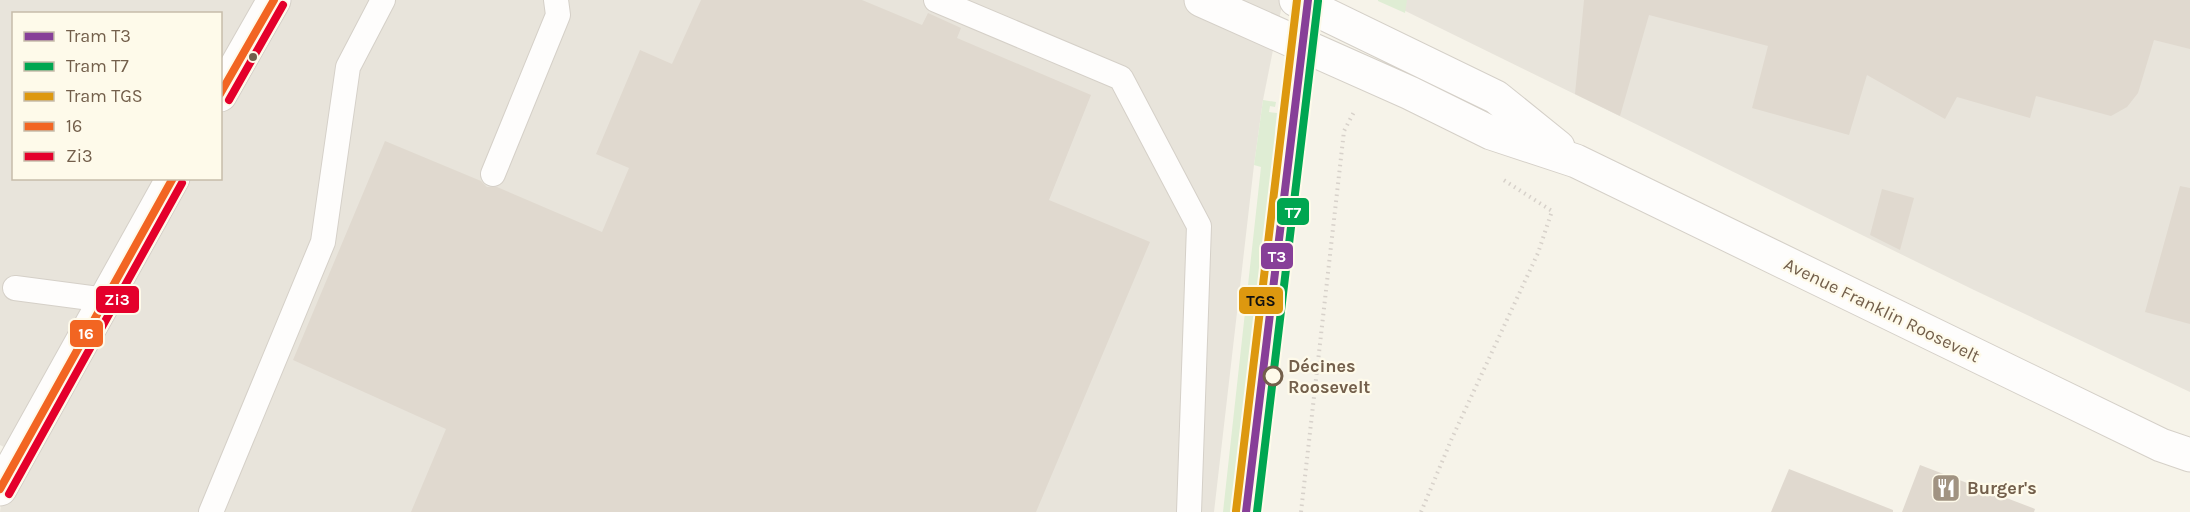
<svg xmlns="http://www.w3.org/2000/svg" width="2190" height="512" font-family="Karla,sans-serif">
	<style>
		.industrial { fill: #e8e4db; fill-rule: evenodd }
		.green { fill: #dfedd4 }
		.building { fill: #e0d9cf }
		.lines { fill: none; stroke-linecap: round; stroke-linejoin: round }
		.service-casing { stroke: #d5d0c8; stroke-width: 26 }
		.minor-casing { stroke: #d5d0c8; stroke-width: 35 }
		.tertiary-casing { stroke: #d5d0c8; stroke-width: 35 }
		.path { stroke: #d7d1ca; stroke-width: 4; stroke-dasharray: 1.5 4.5; stroke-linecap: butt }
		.service { stroke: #fefdfc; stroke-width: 24 }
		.minor { stroke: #fefdfc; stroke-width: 33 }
		.tertiary { stroke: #fefdfc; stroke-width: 33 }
		.bus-1-casing { stroke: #fefaea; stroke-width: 12 }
		.bus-2-casing { stroke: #fefaea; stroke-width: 12 }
		.bus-1 { stroke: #f26522; stroke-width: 8 }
		.bus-2 { stroke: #e4002b; stroke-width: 8 }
		.tram-1-casing { stroke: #fefaea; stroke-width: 12 }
		.tram-2-casing { stroke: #fefaea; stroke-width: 12 }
		.tram-3-casing { stroke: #fefaea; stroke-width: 12 }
		.tram-1 { stroke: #873f98; stroke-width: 8 }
		.tram-2 { stroke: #00a651; stroke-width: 8 }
		.tram-3 { stroke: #dd980f; stroke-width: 8 }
		.bus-dot { fill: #735f4b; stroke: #fefaea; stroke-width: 2 }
		.stop-dot { fill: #fefaea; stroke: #735f4b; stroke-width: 3 }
		.labels { text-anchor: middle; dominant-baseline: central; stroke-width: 4.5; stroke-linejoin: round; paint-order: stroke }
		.street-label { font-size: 18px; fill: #735f4b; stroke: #fefaea }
		.stop-label { font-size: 18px; font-weight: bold; fill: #735f4b; stroke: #fefaea; text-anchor: start }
		.poi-label { font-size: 18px; font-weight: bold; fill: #735f4b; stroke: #fefaea; text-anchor: start }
		.line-badge { stroke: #fefaea; stroke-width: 2 }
		.badge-label { font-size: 16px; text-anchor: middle; font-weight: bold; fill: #fff }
		.pale-badge-label { font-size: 16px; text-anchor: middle; font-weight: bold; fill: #111 }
	</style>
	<rect width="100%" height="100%" fill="#f6f3e9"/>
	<path class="industrial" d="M0,0H1283L1263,100L1254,165L1214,512H0L8,449L0,445ZM14,14H220V178H14Z
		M1383,0H2190V392L1974,290Z"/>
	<path class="green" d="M1378,0H1407L1405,13L1378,1Z
		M1263,100L1276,102L1275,107L1270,106L1269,112L1277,113L1275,131L1277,150L1237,512H1223L1261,167L1254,165Z"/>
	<path class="building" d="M701,0H862L922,25L928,13L961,28L957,38L1091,95L1049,200L1150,242L1036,512H411L446,429L293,360L385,141L481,181L487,187H497L602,232L629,168L596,154L640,50L672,64Z
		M1584,0H2190V49L2154,40L2138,93L2127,107L2111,116L2036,96L2030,118L1957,97L1945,119L1867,75L1849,135L1752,108L1768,46L1649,15L1620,116L1575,94Z
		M2180,186L2190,188V324L2145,312Z
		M1882,189L1914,198L1900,250L1870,235Z
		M1920,465L2035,509L2034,512H1902Z
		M1789,469L1893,510V512H1771Z"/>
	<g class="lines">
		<g class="service-casing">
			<path id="service" d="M936,0L1121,78L1199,226L1189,512
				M493,174L558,15L556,0
				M15,288L106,300
				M211,512L323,242L348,67L383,0"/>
		</g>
		<g class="minor-casing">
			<path id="minor" d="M220,95L274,0
				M0,489L173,178"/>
		</g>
		<g class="tertiary-casing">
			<path id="tertiary" d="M1201,0L1410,93L1491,133L1576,161L2161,445L2190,455
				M1296,0L1496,97L1558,147"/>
		</g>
		<path class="path" d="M1301,512L1344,131L1355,110
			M1421,512L1452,438L1538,253L1552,211L1502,179"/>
		<use href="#service" class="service"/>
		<use href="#minor" class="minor"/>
		<use href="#tertiary" class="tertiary"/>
		<g class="bus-1-casing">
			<path id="bus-1" d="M220,94L274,0
				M0,489L173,178"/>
		</g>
		<g class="bus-2-casing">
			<path id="bus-2" d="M229,100L283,5
				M9,494L182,183"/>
		</g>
		<use href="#bus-1" class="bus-1"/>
		<use href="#bus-2" class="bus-2"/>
		<g class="tram-1-casing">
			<path id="tram-1" d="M1246,512L1308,0"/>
		</g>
		<g class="tram-2-casing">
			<path id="tram-2" d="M1257,512L1318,1"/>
		</g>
		<g class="tram-3-casing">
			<path id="tram-3" d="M1236,511L1297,0"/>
		</g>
		<use href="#tram-1" class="tram-1"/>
		<use href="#tram-2" class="tram-2"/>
		<use href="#tram-3" class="tram-3"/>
	</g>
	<defs>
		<g id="restaurant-square" transform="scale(1.5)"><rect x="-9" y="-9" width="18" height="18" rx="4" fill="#a19382" stroke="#fefaea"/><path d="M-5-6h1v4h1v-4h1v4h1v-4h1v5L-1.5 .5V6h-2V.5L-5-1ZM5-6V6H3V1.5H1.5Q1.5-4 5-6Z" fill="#fff"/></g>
	</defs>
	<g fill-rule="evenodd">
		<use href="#restaurant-square" x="1946" y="488"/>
	</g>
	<circle class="bus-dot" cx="253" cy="57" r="5"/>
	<circle class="stop-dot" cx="1273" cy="376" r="9"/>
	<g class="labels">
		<g class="street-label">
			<text transform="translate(1882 310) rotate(26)">Avenue Franklin Roosevelt</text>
		</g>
		<g class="stop-label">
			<text x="1288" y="366">Décines<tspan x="1288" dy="21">Roosevelt</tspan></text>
		</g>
		<g class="poi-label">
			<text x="1967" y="488">Burger's</text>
		</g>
	</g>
	<g class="line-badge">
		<rect x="1276" y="197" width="34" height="29" rx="6" fill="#00a651"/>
		<rect x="1260" y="242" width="34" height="28" rx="6" fill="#873f98"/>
		<rect x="95" y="285" width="45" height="29" rx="6" fill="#e4002b"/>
		<rect x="1238" y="286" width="46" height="29" rx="6" fill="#dd980f"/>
		<rect x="69" y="319" width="35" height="29" rx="6" fill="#f26522"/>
	</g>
	<g class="badge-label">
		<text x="1293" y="218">T7</text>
		<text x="1277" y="262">T3</text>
		<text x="117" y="305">Zi3</text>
		<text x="86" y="339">16</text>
	</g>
	<g class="pale-badge-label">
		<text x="1261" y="306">TGS</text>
	</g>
	<rect x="12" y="12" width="210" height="168" fill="#fefaea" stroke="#c6bcaa" stroke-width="1.5"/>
	<rect x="24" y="32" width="30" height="9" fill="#873f98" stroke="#c6bcaa" stroke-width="1.5"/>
	<text x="66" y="42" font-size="18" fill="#735f4b">Tram T3</text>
	<rect x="24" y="62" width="30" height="9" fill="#00a651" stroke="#c6bcaa" stroke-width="1.5"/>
	<text x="66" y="72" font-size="18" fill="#735f4b">Tram T7</text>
	<rect x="24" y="92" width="30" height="9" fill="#dd980f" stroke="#c6bcaa" stroke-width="1.5"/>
	<text x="66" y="102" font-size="18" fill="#735f4b">Tram TGS</text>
	<rect x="24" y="122" width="30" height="9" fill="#f26522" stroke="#c6bcaa" stroke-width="1.5"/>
	<text x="66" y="132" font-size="18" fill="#735f4b">16</text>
	<rect x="24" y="152" width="30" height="9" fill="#e4002b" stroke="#c6bcaa" stroke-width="1.5"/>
	<text x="66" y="162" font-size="18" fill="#735f4b">Zi3</text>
</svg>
